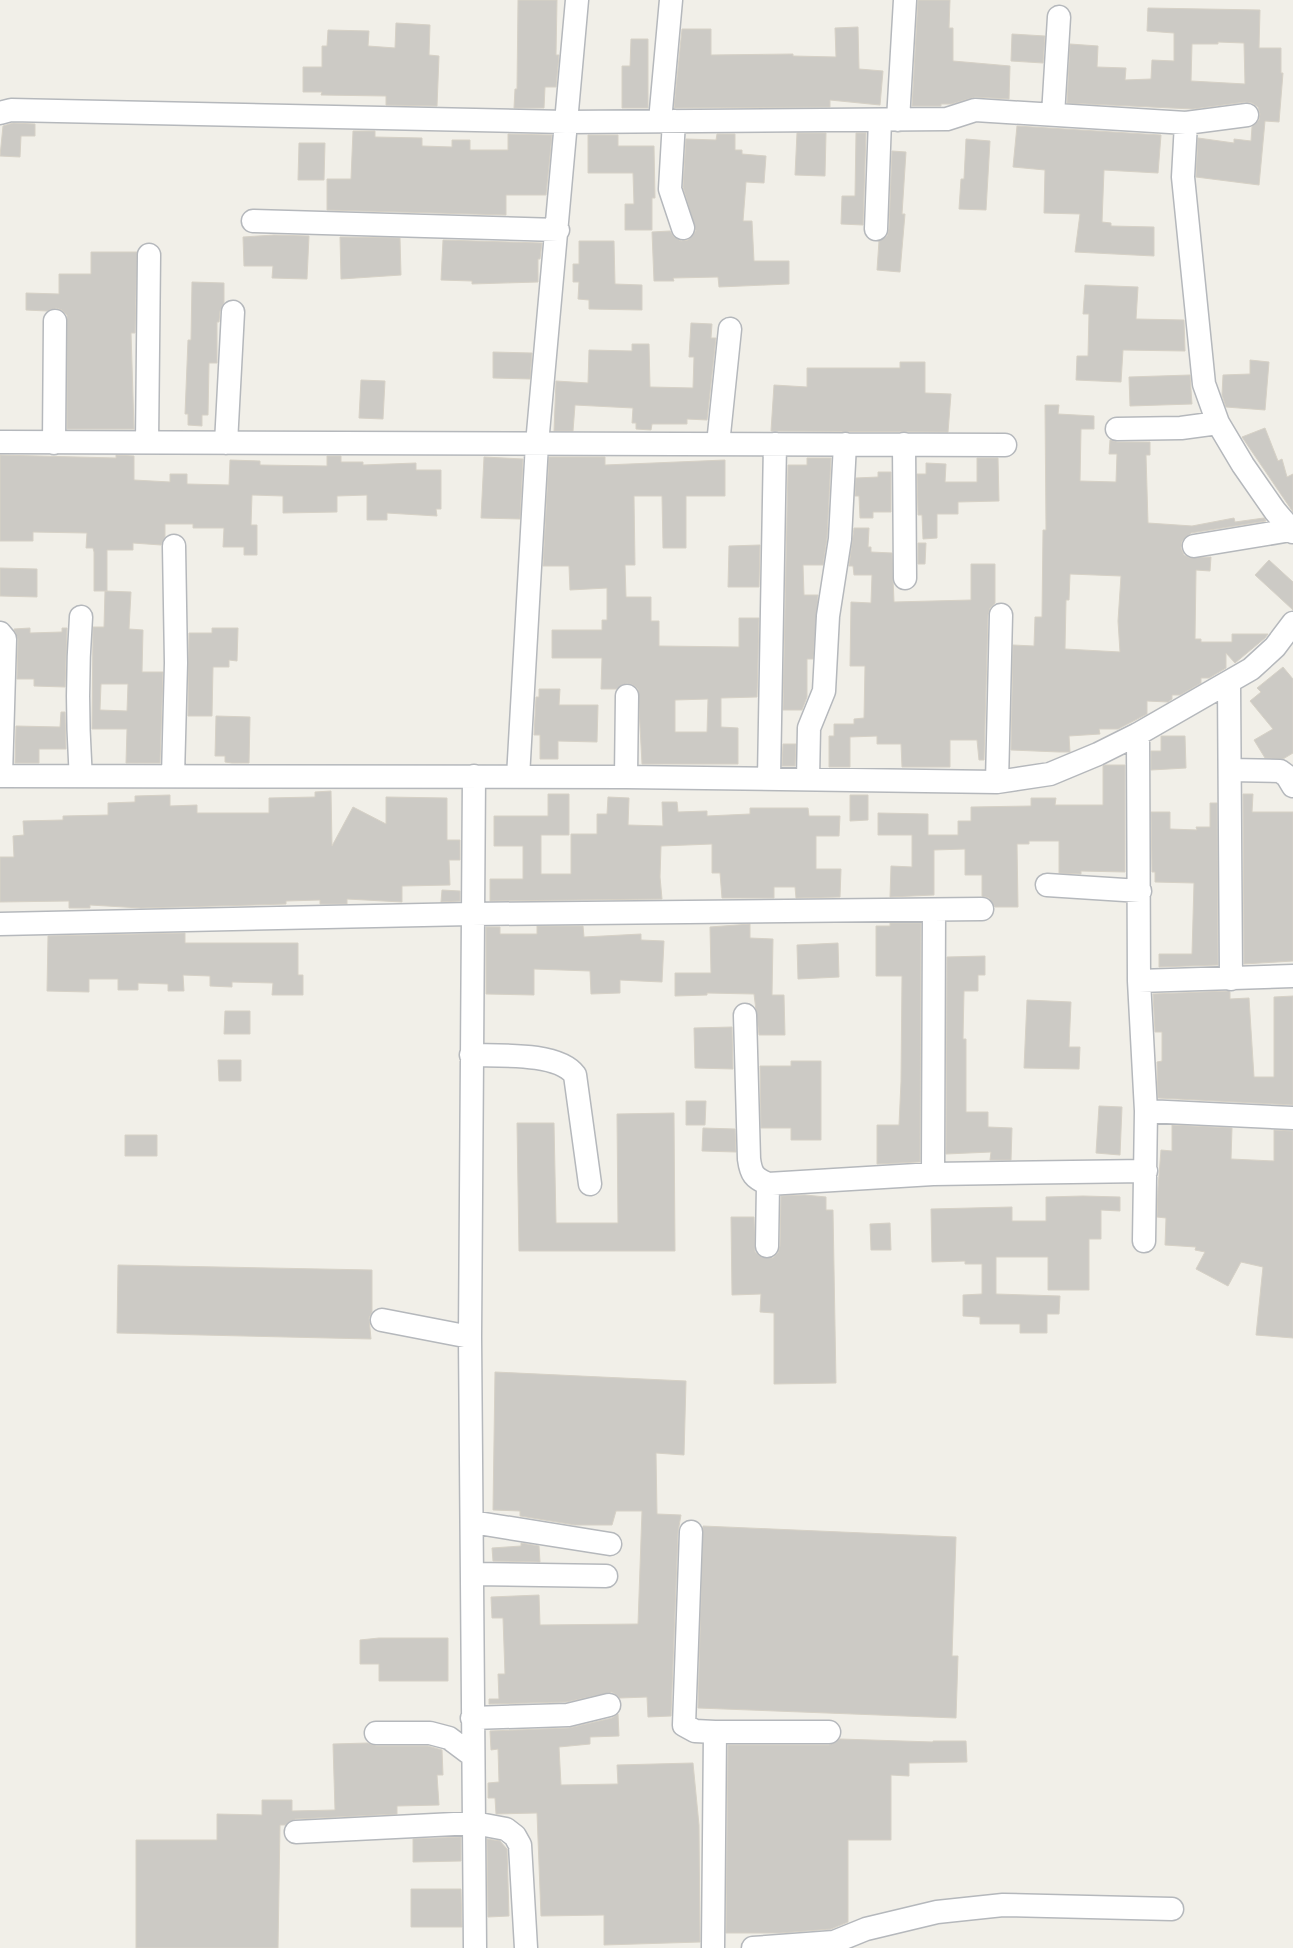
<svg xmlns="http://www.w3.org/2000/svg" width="1293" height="1948" font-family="Karla,sans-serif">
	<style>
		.building { fill: #cccac5; stroke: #d6d1c6; fill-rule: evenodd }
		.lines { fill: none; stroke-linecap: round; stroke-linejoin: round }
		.minor-casing { stroke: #b5b8bc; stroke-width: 25 }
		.minor { stroke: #fff; stroke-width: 22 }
	</style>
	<rect width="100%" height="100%" fill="#f1efe8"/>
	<path class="building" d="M518,0H557L556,55H559L556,87H545L544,108H514L515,89H517Z
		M918,0H950L949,28H953V61L1010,66L1009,99L975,97L951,104H941V106H912Z
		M1148,8L1260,10L1259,48H1281V73H1283L1279,122L1265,121L1259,185L1196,177L1198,138L1234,143V139L1251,141L1252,127L1259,120L1260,114L1258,107L1252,103L1245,102L1193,109L1067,103L1070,44L1098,46L1097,67L1126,68L1125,80L1151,79L1152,60L1174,61V33L1147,31ZM1218,42L1244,43L1245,84L1191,81L1192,44H1218Z
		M396,23L430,25L429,55L439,56L437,106L386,105V96L321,95L322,92H303V67H322V46H327L328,30L369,31L368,46L395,48Z
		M858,27L859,69L883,71L880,105L830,100V107L674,108L682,29H711V55L793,54V56L836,57L835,28Z
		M1012,34L1045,36L1043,63L1011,61Z
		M631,39H648V108H622V66H630Z
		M13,123L35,124V136H21L20,157L0,156L3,126Z
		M1017,126L1161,135L1158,173L1104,170L1102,222L1111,223V226L1154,227V256L1075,252L1080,214L1044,213L1045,170L1013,167Z
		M353,131H375V137L422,138V146L452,147V140H470V150H508V134L552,135L546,195H506V215L327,210V179H351Z
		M797,133H826L825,176L795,175Z
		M856,133H866L863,225L841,224L842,196H855Z
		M717,134H735V150H742V154L766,156L764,183L746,182L743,221H752L754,261H789V284L719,287L718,277L673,278L674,281H654L652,232L670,231L674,237L681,241L688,240L696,231L683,187L686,139L716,140Z
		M588,135H618V146H654L655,198H652V230H625V204H634L633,173H588Z
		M966,139L990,141L986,210L959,209L961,179H964Z
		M299,143H325L324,180H298Z
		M892,151L906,152L902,214H905L900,272L877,270L879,241L887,236L889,229Z
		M274,235L309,236L307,279L272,278L273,266H244L243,237Z
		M340,237L400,238L401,275L341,279Z
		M443,240L542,243L540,259H538V282L472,284V281L441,280Z
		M579,241H614L615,284L642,285V310L589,309V300L578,299L579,282H573V264H579Z
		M91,252H137L135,333H131L134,429H67V315L62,310L56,308L47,311L26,310V293L59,294V274H91Z
		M192,282L224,283V303L220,311L219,322H217V363H209L208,415H202V426L188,425V414H185L188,340H191Z
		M1085,285L1138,287L1136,319L1184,320L1185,351L1123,350L1121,382L1076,380L1077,356H1088L1089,314H1083Z
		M691,323L712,324L711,338H716L707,420L687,419V424H652L651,430L636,429V423H632L633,408L575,405L573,431H554L556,381L588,383L589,350L632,351V344H649L650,387L693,388L694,357H689Z
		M493,352L532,353L530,379L493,378Z
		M1250,360L1269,362L1265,410L1226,407L1222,395L1223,375L1250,374Z
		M900,362H925V393L951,394L948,432L771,431L774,385L807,387V368H900Z
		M1190,375L1192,404L1130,406L1129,377Z
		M361,380L385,381L383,419L359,418Z
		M1045,405H1059L1058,414L1094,416V429H1081L1080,481L1116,482L1117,454H1109L1110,440L1117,442H1150V455H1146L1148,523L1192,526L1234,518L1235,522L1264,518L1266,521L1191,533L1182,541L1181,548L1184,555L1190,558L1211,557L1210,571L1196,570L1195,639H1201V642H1232V634H1268L1265,638L1235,663L1226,653V668L1209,678H1201V683L1180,695H1172V699L1168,702L1147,701V714L1118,729H1099L1100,734L1069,736L1070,752H1059L1011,750L1013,645L1034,646L1035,617H1042L1043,530H1046ZM1070,574L1121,576L1118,621L1120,652L1065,649L1066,600H1069Z
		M1265,428L1278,461L1282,459L1287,477L1293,474V512L1242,437Z
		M0,455L116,458V455L134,456V480L170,482V474H187V484L229,485L230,460L260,461V465L327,466V456H341V462H363V465L416,463V470H441V509H436L437,516L387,513V520H367V495L337,496V512L283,513V496L252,495L251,525H257V555H244V547H223L224,528H193V524H165V537L161,545L133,543V550H107V591H94V552L93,548H86L87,533L33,532V541H0Z
		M484,457L523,459L520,519L481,518Z
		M549,457H605V465L725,460V496H686V548H663L662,496H634L635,565H625L626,597H651V621H659V646L739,647V618H759L757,697L721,698V727L738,728V764H642L638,689L633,685L627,683L616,689H601L602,658H552V630H602V620H607V588L570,590L569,566H543ZM708,699L707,732H675V700Z
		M807,458H831L827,538L823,565H803L804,595H818L813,659H807V697L802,710H783L788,465H807Z
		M977,458H998L999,501L958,502V514H937V538L923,539L922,515H918L917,474H926V463L946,464L945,482H977Z
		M878,472H891V512H873V518H860L859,496H855L856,478L878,477Z
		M854,528H869L868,547H871V552L892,553L894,602L971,600V564H995V603L990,608L988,615L984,760H979L977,740H950V767H902L901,744H877V736L850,737V767H829V736H834V724H854V719L864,718L865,666H850L851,602L871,603L872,575H854L853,566H849Z
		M918,543H926L925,564H918Z
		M760,545L759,587H728L729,546Z
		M1269,560L1293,582V610L1255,575Z
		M0,568L37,569V597L0,596Z
		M105,591L131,592L129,629L143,630L142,672H163L160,763H126L127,729H92L93,627H104ZM101,684H128L127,711L100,710Z
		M30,628V633L62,632V628H67L65,687L34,686V679H17L18,639L14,629Z
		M212,628H238L237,661L229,660V667H213L212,716H188L189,633H212Z
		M1283,667L1293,679V753L1283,759L1265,758L1254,740L1273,729L1250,701L1261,692L1257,688Z
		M539,689H560L559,705H598L597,742L558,741V759H540V735H534L536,697H539Z
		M61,712H65L66,749H39V763H15L16,726L60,727Z
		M216,716L250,717L249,763H232L225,762V756H215Z
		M1161,736H1185L1186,768L1151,770V751H1161Z
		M783,744H796L795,766H782Z
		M1105,765H1125V872L1081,871V874L1059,873V841H1029V844H1017L1018,907H995L989,898L982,896V875H965V849L934,850V895L890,897L891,866L912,867V835H878V813L928,814V835H958V821H971V807L1031,806V798H1056L1055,805H1103V766Z
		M331,791L332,846L353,807L386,824V797L447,798V840H460V860H449L450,885L402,886V902L347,899V904H320V900L286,901V904L254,905L141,908L90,905V908H69V901L0,902V857H14L13,836L24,835L23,821L63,820V816L108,815V803L135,802V796L170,795V806L197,805V813H269V798L315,797V792Z
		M548,794H569V835H541V874H571V834H597V814H607L608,797L629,798L628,825L663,826L662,802H677L678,812L707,811V816L750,814V808H808L809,816H840L839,836H816V869H841L840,897L796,898L795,887H774V898H722L720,873H712V844L661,846L660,877L662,899L490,901V879H523V846H494V816H548Z
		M1243,794H1253L1252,812H1293V961L1244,964Z
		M850,795H868V820L850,821Z
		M1210,803H1217L1218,965L1159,967V954H1192L1194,883L1155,882V872H1152L1151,812H1170V829L1197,830L1196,827H1210Z
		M442,890L460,891V901L441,902Z
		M890,923H921L920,1162L877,1164V1125H899L901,1082L902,976H876V926H890Z
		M750,924V938L773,939L772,995H784L785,1035H759L754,994L707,993V995L675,996V973H711L710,927Z
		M537,926H583L584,937L641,934V940L664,941L662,982L620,980V993L591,994L590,971L534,969V995L486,994V927H500V934H537Z
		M185,933V943H298V975H303V995H272L273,983L232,982V987L210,986V976L183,975L184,991H168V984L138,983V990H118V979H89V992L47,991L48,936Z
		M838,943L839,977L798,979L797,945Z
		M985,956V975H978V991H964L963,1039H966V1112H988V1127L1012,1128L1011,1160H990L991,1152L946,1154L947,957Z
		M1228,991L1230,992V999L1249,998L1254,1077H1274V997L1293,996V1105L1158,1098L1157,1062L1162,1061V1032H1155L1153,994Z
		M1027,1000L1071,1002L1069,1047H1080L1079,1069L1024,1068Z
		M225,1011H250V1034H224Z
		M732,1027L733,1069L695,1068L694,1028Z
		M218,1060H241V1081H219Z
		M791,1061H821V1140H791V1128H761L760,1066H791Z
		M686,1101H706L705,1125H686Z
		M1099,1106L1122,1107L1120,1155L1096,1153Z
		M674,1113L675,1251H519L517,1123H554L556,1223H618L617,1114Z
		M1172,1125L1232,1128L1231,1159L1274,1161V1130L1293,1131V1338L1256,1335L1263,1267L1241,1262L1228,1286L1196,1269L1205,1252L1195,1250L1196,1247L1165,1245L1166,1218L1157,1217L1158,1188L1161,1150L1172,1151Z
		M703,1128L735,1129L736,1152L702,1151Z
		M125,1135H157V1156H125Z
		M805,1195L826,1197V1210H833L836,1383L774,1384V1313L760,1312L761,1294L732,1295L731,1217H754L755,1252L761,1257L773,1258L778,1253L780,1246L781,1196Z
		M1083,1196L1120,1197V1211L1101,1210V1239H1089V1290H1048V1257H996V1294L1060,1296L1059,1314H1047V1333H1020V1324H980V1317L963,1316V1295L982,1294V1264H965V1261L932,1262L931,1209L1012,1207V1221H1046V1197Z
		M890,1223L891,1250H871L870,1224Z
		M118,1265L372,1270V1312L369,1318L371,1339L117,1333Z
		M495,1372L686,1381L684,1455L656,1453L657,1514L681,1515L678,1532L671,1716L648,1717L647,1697L620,1698L612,1692L566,1702L489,1704V1699H499L498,1674H505L503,1618H492L491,1597L539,1595L540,1625L638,1624L642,1511H616L612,1525H575L520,1516V1511L493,1510Z
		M703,1526L956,1537L952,1656H958L956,1718L698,1708Z
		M521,1543L539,1546L540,1562L493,1561L492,1548L521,1546Z
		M379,1638H448V1681H379V1664H360V1640Z
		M618,1714L619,1736L590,1737V1744L559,1747L561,1785L618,1784L617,1765L693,1763L699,1825L700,1942L604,1945V1915L541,1916L537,1813L496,1814L495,1798H488V1783L499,1782L498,1749L491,1750L490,1731L569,1728L612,1718Z
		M840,1739L933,1742V1741H966L967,1762L909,1763V1776L891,1775V1840H848V1922L831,1929L780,1933H726L728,1745H829Z
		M368,1743L376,1746H428L442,1750L443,1775H437L439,1805L397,1806V1814L295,1819L285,1825H280L278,1948H136V1840H217V1814L262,1815V1800H292V1811L335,1810L333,1744Z
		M461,1837V1861L413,1862V1839Z
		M487,1839L500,1841L507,1849L509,1916L488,1917Z
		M411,1889H461L462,1927H411Z"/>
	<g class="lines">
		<g class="minor-casing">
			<path id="minor" d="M0,113L11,110L566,122L947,119L975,110L1186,123L1247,115
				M1053,115L1059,17
				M898,120L905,0
				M660,121L671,0
				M674,121L670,189L683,228
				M1186,123L1183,177L1204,384L1218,423L1243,465L1275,511L1293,532
				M253,221L558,230
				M876,229L880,120
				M1117,429L1181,428L1218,423
				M0,442L1005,445
				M147,442L149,255
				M54,443L55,321
				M226,443L233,312
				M718,444L730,329
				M904,444L905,578
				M1194,546L1291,530
				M81,617C77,670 77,722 81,776
				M0,633L5,639L1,776
				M1229,683L1231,979
				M1138,734L1139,981L1146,1111L1144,1241
				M1230,770L1280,771L1287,776L1293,786
				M0,776L626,777L997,782L1050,774L1098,754L1138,734L1251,669L1275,647L1293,623
				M173,776L176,663L174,546
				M474,776L470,1337L475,1948
				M518,777L537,444L577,0
				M626,777L627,696
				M769,778L775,444
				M808,779L809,728L824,691L828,616L840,539L845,444
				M997,782L1001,615
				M1047,885L1140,891
				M0,924L471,914L982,909
				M1139,981L1293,976
				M745,1015L749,1159C751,1174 754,1178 768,1184L933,1174L1146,1171
				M471,1055C498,1056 558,1052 575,1075L590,1184
				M1146,1111L1293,1118
				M933,1174L934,910
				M767,1246L768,1184
				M382,1320L470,1337
				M472,1522L610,1544
				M691,1532L684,1725L695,1731L715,1732H829
				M472,1574L606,1576
				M472,1718L568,1715L609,1705
				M376,1733H430L449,1738L473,1756
				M296,1832L474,1823L506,1829L515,1836L520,1845L526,1948
				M713,1948L715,1732
				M753,1948L834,1942L866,1929L937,1912L1003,1905L1172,1909"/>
		</g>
		<use href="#minor" class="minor"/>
	</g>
</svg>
